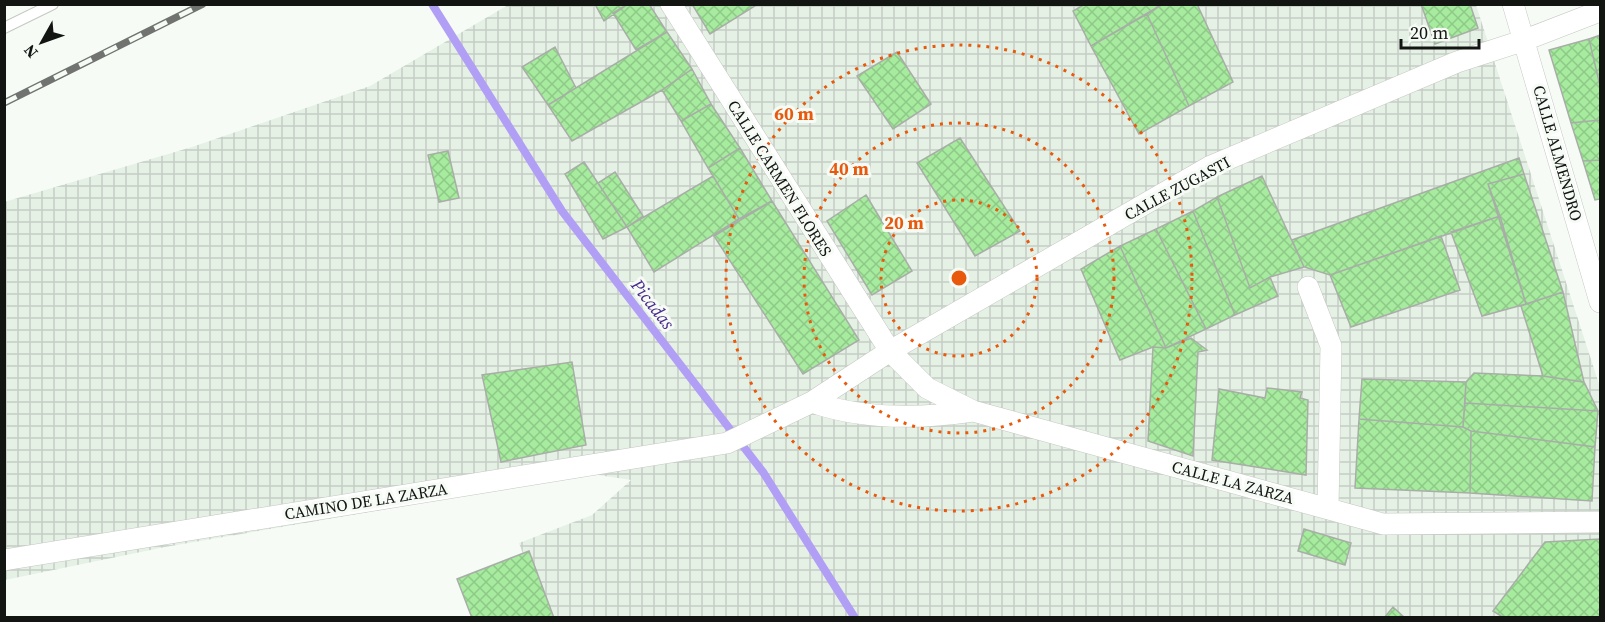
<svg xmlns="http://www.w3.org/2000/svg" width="1605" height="622" font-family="'Source Serif 4',serif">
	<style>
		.industrial { fill: url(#industrial-grid) }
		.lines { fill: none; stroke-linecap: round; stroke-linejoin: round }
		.stream { stroke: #b19ff5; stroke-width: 8 }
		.building { fill: url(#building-cross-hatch); stroke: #a9ada8; stroke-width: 1.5 }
		.lane-casing { stroke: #c4c8c3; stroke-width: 12 }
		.street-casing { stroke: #c4c8c3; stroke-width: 22 }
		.lane { stroke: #fff; stroke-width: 10 }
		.street { stroke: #fff; stroke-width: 21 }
		.rail-casing { stroke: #707370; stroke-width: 7 }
		.rail { stroke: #f6fbf6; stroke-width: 4.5; stroke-dasharray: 14; stroke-linecap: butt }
		.ring { fill: none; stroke: #e8590c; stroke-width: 3; stroke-dasharray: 3 6 }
		.labels { text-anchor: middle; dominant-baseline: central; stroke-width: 6; stroke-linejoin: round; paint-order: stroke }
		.street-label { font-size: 16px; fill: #131513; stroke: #f6fbf6 }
		.water-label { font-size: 18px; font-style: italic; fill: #49298b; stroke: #f6fbf6 }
		.centre { fill: #e8590c; stroke: #f6fbf6; stroke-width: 3 }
		.ring-label { font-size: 18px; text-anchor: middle; font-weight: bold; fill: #e8590c; stroke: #f6fbf6; stroke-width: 6; stroke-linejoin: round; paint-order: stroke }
	</style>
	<defs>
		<pattern id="industrial-grid" width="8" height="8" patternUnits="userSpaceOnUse" patternTransform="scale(1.5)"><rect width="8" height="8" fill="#e6f1e5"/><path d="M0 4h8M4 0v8" fill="none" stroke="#c4cec4"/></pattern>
		<pattern id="building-cross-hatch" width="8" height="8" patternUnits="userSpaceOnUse" patternTransform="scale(1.5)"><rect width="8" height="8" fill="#a7eb9f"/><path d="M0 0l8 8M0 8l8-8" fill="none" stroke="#8fc988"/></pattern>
	</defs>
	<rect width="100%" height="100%" fill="#f6fbf6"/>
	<path class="industrial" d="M508,5H1476L1600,387V617H546L519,543L592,515L631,480L591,474L165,547L5,580L4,202L192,147L370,86Z"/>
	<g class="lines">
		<path class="stream" d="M432,4L562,211L763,472L855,618"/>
	</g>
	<path class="building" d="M595,4H628L604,21Z
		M628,4H649L667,32L636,50L613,13Z
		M692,4H758L710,34Z
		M1085,4H1156L1158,7L1091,46L1073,11Z
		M1163,4H1197L1233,82L1189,106L1147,14Z
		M1421,4H1470L1478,28L1435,44Z
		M1147,14L1189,106L1139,134L1091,46Z
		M667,32L692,69L662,90L572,141L548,105Z
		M1600,35V86L1589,39Z
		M1589,39L1600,86V120L1571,123L1549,50Z
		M555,47L576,88L548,105L522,67Z
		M897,52L931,104L893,129L857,76Z
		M692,69L711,104L681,121L662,90Z
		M711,104L740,148L708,168L681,121Z
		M1600,120V160L1583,161L1571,123Z
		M960,138L1020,231L975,256L917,163Z
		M740,148L772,201L739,219L708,168Z
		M448,151L459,198L439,202L428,155Z
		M1519,158L1524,174L1488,184L1500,216L1330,275L1304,267L1292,240Z
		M1600,160V199L1595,200L1583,161Z
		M584,162L627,227L603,239L565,174Z
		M615,172L643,216L627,227L598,183Z
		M1524,174L1563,292L1526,304L1488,184Z
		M713,176L739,219L654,272L627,227Z
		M1262,176L1304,267L1270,277L1250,288L1217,197Z
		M866,195L912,271L872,295L827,221Z
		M1217,197L1250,288L1270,277L1278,296L1235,315L1193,211Z
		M772,201L859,340L803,374L714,236Z
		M1193,211L1235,315L1206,329L1156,229Z
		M1500,216L1526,304L1482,316L1451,232Z
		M1156,229L1206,329L1166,348L1120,246Z
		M1441,236L1460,290L1351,327L1330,275Z
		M1120,246L1166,348L1153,347L1120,360L1081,269Z
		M1563,292L1584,382L1543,376L1521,306Z
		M1191,338L1207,350L1198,352L1193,456L1148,441L1153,347L1166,348Z
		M572,362L586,445L501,462L482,375Z
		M1474,373L1543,376L1584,382L1598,411L1465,403L1466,382Z
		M1362,379L1466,382L1463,427L1359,419Z
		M1267,388L1302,392L1300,398L1308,400L1306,475L1212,460L1219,389L1265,398Z
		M1465,403L1598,411L1595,447L1471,431L1463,427Z
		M1359,419L1463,427L1471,431L1470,493L1355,488Z
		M1471,431L1595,447L1592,501L1470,493Z
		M1304,529L1351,543L1345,565L1298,551Z
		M1600,539V618H1504L1493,611L1545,542Z
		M529,551L554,618H472L457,579Z
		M1393,607L1405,618H1384Z"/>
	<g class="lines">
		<g class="lane-casing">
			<path id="lane" d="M4,28L53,4"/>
		</g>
		<g class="street-casing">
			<path id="street" d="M671,4L890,351L927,388L973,411L1383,524L1600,522
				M1513,4L1600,302
				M1308,287L1331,346L1328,508
				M812,402C863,420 919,419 973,411
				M4,560L727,443L812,402L890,351L1209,167L1457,62L1525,40L1600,11"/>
		</g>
		<use href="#lane" class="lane"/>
		<use href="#street" class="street"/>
		<g class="rail-casing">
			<path id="rail" d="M4,103L203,4"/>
		</g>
		<use href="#rail" class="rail"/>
	</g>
	<g class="ring">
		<circle cx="959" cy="278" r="78"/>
		<circle cx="959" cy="278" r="155"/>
		<circle cx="959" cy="278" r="233"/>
	</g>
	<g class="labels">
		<g class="street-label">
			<text transform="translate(1558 153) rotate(74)">CALLE ALMENDRO</text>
			<text transform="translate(780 178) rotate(58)">CALLE CARMEN FLORES</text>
			<text transform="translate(1177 188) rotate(-28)">CALLE ZUGASTI</text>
			<text transform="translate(1233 482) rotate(15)">CALLE LA ZARZA</text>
			<text transform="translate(366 501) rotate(-9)">CAMINO DE LA ZARZA</text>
		</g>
		<g class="water-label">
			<text transform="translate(653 304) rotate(52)">Picadas</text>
		</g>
	</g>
	<circle cx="959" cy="278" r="9" class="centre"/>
	<g class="ring-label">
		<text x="794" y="120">60 m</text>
		<text x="849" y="175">40 m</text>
		<text x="904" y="229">20 m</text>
	</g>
	<rect width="1605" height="622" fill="none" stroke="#131513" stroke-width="12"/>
	<g transform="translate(42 42) rotate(230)" stroke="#f6fbf6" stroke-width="4.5" paint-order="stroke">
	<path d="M0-4.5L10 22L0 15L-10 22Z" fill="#131513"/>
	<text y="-9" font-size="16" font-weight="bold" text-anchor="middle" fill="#131513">N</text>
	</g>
	<path d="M1401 39v9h78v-9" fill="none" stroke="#131513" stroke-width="3"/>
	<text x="1410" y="39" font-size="18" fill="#131513" stroke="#f6fbf6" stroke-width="4.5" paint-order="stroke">20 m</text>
</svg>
